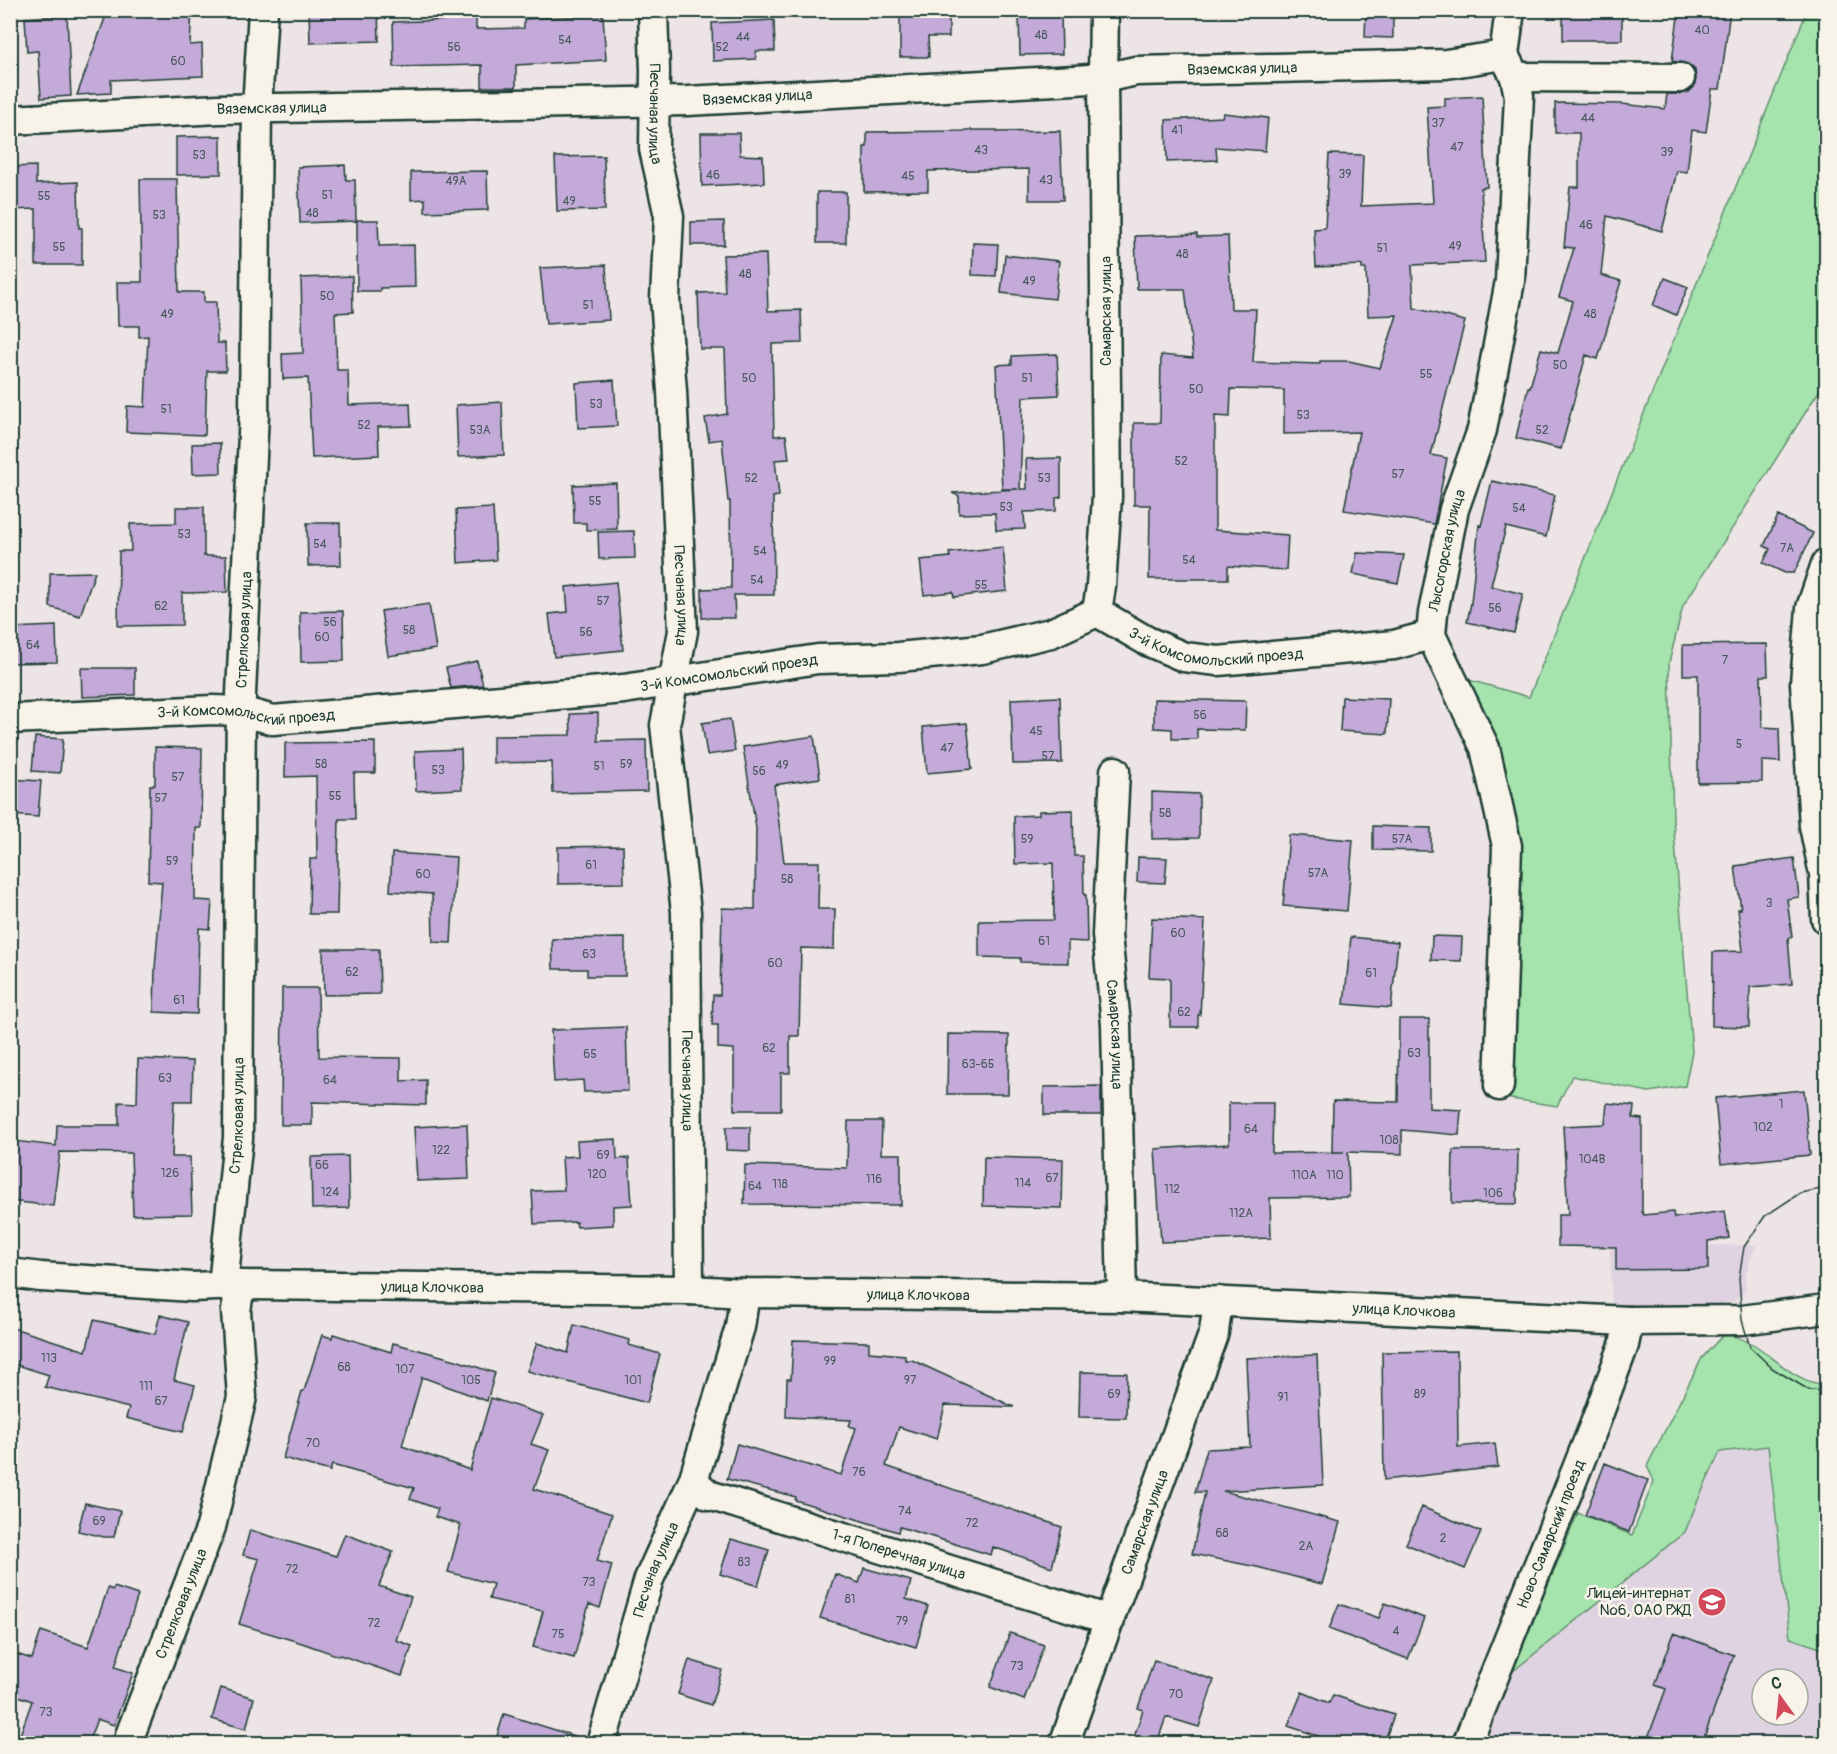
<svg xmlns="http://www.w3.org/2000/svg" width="1837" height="1754" font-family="Pangolin,sans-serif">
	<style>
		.built { fill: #e0d3e1; fill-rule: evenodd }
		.green { fill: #a5e4ad; stroke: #629070; stroke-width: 1.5 }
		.building { fill: #c3aad8; stroke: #1f3d34; stroke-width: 1.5 }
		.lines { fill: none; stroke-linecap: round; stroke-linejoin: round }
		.minor-casing { stroke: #1f3d34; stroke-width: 33 }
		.minor { stroke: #f7f3e8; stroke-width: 28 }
		.tram { stroke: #1f3d34; stroke-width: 1.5 }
		.labels { text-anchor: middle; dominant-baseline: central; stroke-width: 5; stroke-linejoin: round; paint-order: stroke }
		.number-label { font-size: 12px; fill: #48585d }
		.street-label { font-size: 15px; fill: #1f3d34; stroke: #f7f3e8 }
		.poi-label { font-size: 15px; fill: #1f3d34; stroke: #f7f3e8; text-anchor: end }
	</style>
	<rect width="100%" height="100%" fill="#ede4e5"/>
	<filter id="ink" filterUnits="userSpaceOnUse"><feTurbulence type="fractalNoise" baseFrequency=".0167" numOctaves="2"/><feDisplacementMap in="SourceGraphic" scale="12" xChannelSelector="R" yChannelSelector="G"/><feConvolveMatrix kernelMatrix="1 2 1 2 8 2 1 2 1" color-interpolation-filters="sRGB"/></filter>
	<g filter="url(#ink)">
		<path class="built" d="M1756,1245L1745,1277L1746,1290L1733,1302L1716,1304L1612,1308L1610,1247Z
			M1826,1438V1743L1481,1744L1512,1672L1685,1532L1698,1500L1720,1452ZM1762,1679H1798V1715H1762Z"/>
		<path class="green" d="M1807,11H1826V380L1683,606L1669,663L1673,819L1692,1052L1685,1086L1649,1092L1572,1076L1557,1106L1505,1098L1513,848L1459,677L1529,697Z
			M1725,1333C1735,1337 1747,1340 1756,1346C1780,1362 1796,1382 1826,1385V1650L1790,1638L1768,1446L1720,1452L1698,1500L1685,1532L1512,1672L1578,1513L1632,1535L1654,1481L1647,1466L1702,1358Z"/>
		<path class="building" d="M108,10H192L190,45L202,44L203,76L111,80V93L77,95Z
			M309,10H378L379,41L310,43Z
			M453,10H476V29L524,28V19L603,15L606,60L516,65V87H482V65L394,67L393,22L453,20Z
			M900,10H949V37H928L929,57H900Z
			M1366,10H1393V38L1365,37Z
			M1563,10H1622V40H1563Z
			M1679,10H1730L1720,89H1712L1706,132L1692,130L1687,172L1677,171L1662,231L1607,216L1601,275L1621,281L1598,359L1586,355L1561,449L1516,438L1528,387H1530L1541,349L1558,353L1573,301L1559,297L1574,248L1564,247L1570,187H1579V133H1555V103L1622,104L1665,109L1667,94H1680L1689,92L1694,87L1696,79L1695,70L1688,64L1672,61Z
			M67,15L71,96L41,98L38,51L27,52L25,18Z
			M1061,15L1062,54L1020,55L1019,16Z
			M774,20L775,51H756V59L713,61L712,23Z
			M1482,96L1487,187L1481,188L1485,262L1412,265L1414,308L1465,321L1431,455L1447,458L1434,524L1344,510L1359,432L1284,434V390L1231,389L1230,417L1215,416V530L1288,535L1286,570L1228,566V579H1149L1150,505H1134V423H1160L1161,355L1193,358L1185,289H1137L1135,236L1197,234V237L1228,236L1231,309H1256L1253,362L1320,364V361H1349L1380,368L1397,315L1368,316L1366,269H1362V265L1316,267L1314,229L1325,228L1329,154L1363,155L1361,206L1433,203L1427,107L1445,106V98Z
			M1223,113L1268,118L1265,151L1216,147L1217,160L1167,162L1166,120L1222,117Z
			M965,130H997V132L1060,131L1063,200H1029V169L928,171V191L864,192V147H867V132L965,131Z
			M701,133H739L740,155L763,156L764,183L702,186Z
			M221,136V174L176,175V137Z
			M604,156L605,210L557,211L555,157Z
			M345,165L346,180H355L356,221L300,223L298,167Z
			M36,166V184L78,182L79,228H82V265H36V209L10,210V167Z
			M487,171L488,210L425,212V199L411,200V172Z
			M140,179H177L179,292H204V302H216L217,343H225L226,371H207L205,435L126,432L127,406L145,407L148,336L139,337V326H118L117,282H142Z
			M817,192H846V243H817Z
			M357,220H378L379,246L414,245L415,287L380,288V291H357Z
			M724,221V245H691V222Z
			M973,243L998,244L996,276L972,275Z
			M766,254L768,311L801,310L802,343L772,344L774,436L786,435L789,459L775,460L779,496L773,497L774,595H734L735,618H702V589L731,588L730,501H728L722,439L709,441L705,418L727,414L725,349H700L698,293L725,292L723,255Z
			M1005,255L1059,261L1055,299L1001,293Z
			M606,265L609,320L546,324L540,268Z
			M352,276L353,312L335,313L337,370H348L349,405L410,403L411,426L378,427L379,455L312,458L308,378L283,379L282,354L303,353L301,278Z
			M1665,278L1688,287L1676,315L1653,305Z
			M1057,354L1059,395L1023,397L1020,489H1027L1026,459L1061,458V497L1056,498V511L1024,512L1025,529L996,530L995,513L959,514V496L952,493L1018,489H1002L996,365L1012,364V356Z
			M614,380L617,426L578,428L576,383Z
			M502,402L504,455L458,457L456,405Z
			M220,443L221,473L193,474L192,444Z
			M1492,481L1555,495L1546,537L1506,527L1491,586L1523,594L1514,633L1467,622L1471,603L1479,525L1481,526Z
			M616,483L617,529L586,530V523H574L573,485Z
			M176,507H204V556H226L227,592L182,593V625L118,626L119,551H131L130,524L176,523Z
			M493,508L496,560L458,563L456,510Z
			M1778,516L1813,533L1794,573H1785L1763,563L1770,549L1764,546Z
			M307,523H340L341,565L308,566Z
			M634,531L635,558L599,559L598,532Z
			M1003,547L1007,591L954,597L953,592L924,595L920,560L950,557L949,553Z
			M1357,553L1404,555L1398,583L1353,574Z
			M95,572L80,616L50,607V573Z
			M616,582L623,650L554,657L549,614L568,612L566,587Z
			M429,604L436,649L388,656L381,611Z
			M343,611L344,661L301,662L300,612Z
			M56,626L57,662L10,663V628Z
			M1767,644L1768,676H1761L1762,727L1779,728L1780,762L1762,761V782L1698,783V675H1683V645Z
			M477,661L483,685L451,688L446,668Z
			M81,668H135V695L82,697Z
			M1060,697L1062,763L1013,764L1011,699Z
			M1342,697L1389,699L1387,734L1340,731Z
			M1154,699L1246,701L1245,730L1197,729V739H1172V729L1154,728Z
			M598,713V741L646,740L647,791L553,793L552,762L493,763V736L571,735L570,714Z
			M730,719L735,751L707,755L702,723Z
			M967,723L972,769L927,773L923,727Z
			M814,736L820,778L774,785L784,862H819L818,909H835L834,949L801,948L799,1036H790V1073H781V1110H734V1049L718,1048V1025H712L713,995H720L722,908L755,909L756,828L743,747Z
			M35,737L63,739L60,773L32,771Z
			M375,742V773H354L355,819H339L337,914H309L310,859H317L316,776L285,777V743Z
			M155,747L202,748L201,828H196L195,900L212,901L210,929L199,928L197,1014L154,1012L155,968L162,882L148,881L150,785H155Z
			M461,749L462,789L416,791L415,751Z
			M10,779L41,781L38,817L10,815Z
			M1152,792L1199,794V838L1152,839Z
			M1073,810L1074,856H1083L1084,895H1086L1087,942L1068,941V963L1020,962V958L979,957V921L1054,920L1053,863L1015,864L1014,816L1039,815V811Z
			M1373,826L1431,828V851L1373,850Z
			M1289,835L1353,840L1347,911L1283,906Z
			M623,846L624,883L558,884V847Z
			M392,853L456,857L451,943L433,942L432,894L390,891Z
			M1138,857L1167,858L1165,883L1137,882Z
			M1794,858L1799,897L1787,899L1792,937L1788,938L1792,984L1750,987L1749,1027L1712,1026L1713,952L1743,951L1738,909H1741L1735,866Z
			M1152,918L1205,920L1200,1015H1198V1027H1170V978L1149,977Z
			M1432,936L1462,937L1461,961L1431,960Z
			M1351,937L1398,942L1391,1008L1344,1004Z
			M625,938V976H587V969H553L552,939Z
			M323,949H379L380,994L324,995Z
			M282,988H318L319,1057L401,1058V1081L426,1080V1105L312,1102V1125H281Z
			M1399,1019H1429V1108L1461,1110L1459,1135L1402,1130V1154L1348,1152L1349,1197L1270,1198L1271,1238L1161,1242L1155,1149L1229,1144V1103H1273L1272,1153L1344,1152H1332L1333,1101L1398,1102Z
			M626,1027L628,1091L584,1092L583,1080L554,1082L551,1030Z
			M948,1034L1009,1035L1008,1094H947Z
			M138,1059L193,1061L192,1101H174L172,1157H190L192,1214L133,1215L131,1153L60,1152L53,1206L10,1201V1172L14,1141L56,1146L57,1125H119V1102L137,1103Z
			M1101,1086V1115H1044V1087Z
			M1804,1090L1810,1155L1721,1164L1715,1098Z
			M1607,1103L1634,1106L1633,1118L1642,1119V1212L1644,1215L1673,1212L1674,1218L1725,1211L1729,1238L1708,1241V1269L1616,1270V1247L1558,1246V1215H1568L1563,1126L1605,1124Z
			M848,1121H882L881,1154H901V1205L744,1204L745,1165L847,1168Z
			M467,1124L469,1179L417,1181L414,1127Z
			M726,1127H750V1151L726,1150Z
			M616,1139L617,1159L629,1158L632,1205L613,1206V1225L577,1227L576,1222L534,1224L532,1191L564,1190L562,1157L578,1156L577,1141Z
			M1453,1150H1518L1517,1204L1452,1203Z
			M348,1156L349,1208L312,1209L311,1157Z
			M984,1157L1063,1159L1062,1208L983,1206Z
			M160,1315L188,1322L174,1380L195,1385L183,1432L126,1418L129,1408L45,1387L49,1375L10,1363V1327L86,1351L94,1320L155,1334Z
			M574,1325L630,1340L629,1345L660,1354L647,1403L527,1371L537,1343L568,1353Z
			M333,1334L391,1352L393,1343L456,1360L495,1373L487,1401L422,1377L402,1446L470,1470L491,1398L543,1415L531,1444L549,1450L534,1489L612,1514L597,1561L612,1565L600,1608L589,1604L574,1658L533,1647L543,1611L489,1599L493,1584L448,1572L461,1525L435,1517L438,1509L410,1499L414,1488L332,1465L330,1471L283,1458L302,1391H304L322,1335L332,1338Z
			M793,1340L869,1342V1352L905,1355V1360H912L1014,1407L945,1405L937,1439L899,1427L886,1466L1062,1527L1052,1567L993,1547L991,1555L900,1527L898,1532L795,1500L796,1497L727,1479L737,1444L841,1475L856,1428L849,1426L851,1420L786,1417L787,1379H791Z
			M1457,1351L1458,1447L1495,1443L1498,1467L1384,1480L1382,1352Z
			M1317,1355L1323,1485L1223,1491L1340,1522L1322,1584L1257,1567L1192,1554L1205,1492H1195L1207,1449L1250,1447L1246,1358Z
			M1080,1372L1127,1373L1126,1418L1079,1417Z
			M1605,1463L1648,1480L1629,1532L1585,1515Z
			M85,1503L120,1511L114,1537H104L78,1531Z
			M1422,1507L1481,1532L1465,1569L1406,1544Z
			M250,1530L336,1556L345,1534L393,1552L379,1586L411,1597L396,1640L412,1646L402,1676L340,1655L339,1656L302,1643L239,1624L259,1559L243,1555Z
			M731,1539L769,1550L758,1586L720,1574Z
			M864,1568L911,1581L906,1599L928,1606L916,1647L820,1618L835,1574L859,1583Z
			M114,1587L138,1595L115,1667L133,1673L114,1725L97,1719L88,1743H23L25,1737L20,1735L32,1701L10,1693V1652L32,1659L41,1631L88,1647L108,1588L113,1590Z
			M1385,1603L1424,1618L1408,1659L1329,1629L1339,1604L1379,1618Z
			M1010,1633L1044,1645L1024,1700L990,1687Z
			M1674,1633L1734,1655L1702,1743H1646L1666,1689L1655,1685Z
			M689,1660L722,1670L711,1705L678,1694Z
			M1154,1660L1214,1680L1199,1727L1166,1717L1157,1743H1132L1143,1710L1138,1708Z
			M221,1688L254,1698L246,1729L212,1719Z
			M1302,1692L1329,1703L1333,1695L1394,1715L1384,1743H1339L1288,1726Z
			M504,1714L581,1738L580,1743H512L496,1739Z"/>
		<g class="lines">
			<g class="minor-casing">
				<g id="minor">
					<path id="s1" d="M653,10L655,71L654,149L669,216L665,299L672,391L683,631L665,725L686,912L689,1290"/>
					<path d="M1515,77L1680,78"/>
					<path id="s2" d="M10,120L219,109L687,101L1075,80L1103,78L1136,71L1446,64L1504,55"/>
					<path d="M1826,564L1811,608L1805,683L1814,826L1824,874L1826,919"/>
					<path d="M1097,612L1101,586L1107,497L1103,78L1104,10"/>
					<path id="s3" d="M10,719L213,710L241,711L273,720L624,689L818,659L898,657L982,649L1051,633L1097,612L1147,641L1184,657L1218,661L1394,645L1431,635"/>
					<path id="s4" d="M1115,771L1107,935L1116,1024L1122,1297"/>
					<path id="s5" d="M1499,1086L1507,846L1485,748L1431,635L1433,613L1454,509L1482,430L1510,281L1519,96L1515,77L1504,55L1510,10"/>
					<path id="s6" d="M10,1273L41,1277L192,1287L240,1285L689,1290L745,1293L1122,1297L1629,1321L1742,1320L1826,1309"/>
					<path id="s7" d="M223,1286L238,1138L241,694L254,413L257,108L263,10"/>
					<path id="s8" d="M693,1481L709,1495L1110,1620"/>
					<path id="s9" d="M129,1744L130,1735L211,1527L242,1397L236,1311L240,1285"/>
					<path id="s10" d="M601,1744L649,1579L693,1481L740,1327L745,1293"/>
					<path id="s11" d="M1064,1744L1214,1332L1218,1301"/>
					<path id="s12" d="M1467,1744L1594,1426L1624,1345L1629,1321"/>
				</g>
			</g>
			<use href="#minor" class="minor"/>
			<path class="tram" d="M1826,1188L1800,1193L1765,1216L1744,1247L1739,1278L1742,1320L1750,1347L1772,1368L1809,1390L1826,1391"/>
		</g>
	</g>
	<defs>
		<g id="school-disc" transform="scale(1.5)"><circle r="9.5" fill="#d1495b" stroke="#f7f3e8"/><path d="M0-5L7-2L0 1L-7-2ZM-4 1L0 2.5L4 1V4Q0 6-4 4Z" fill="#fff"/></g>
	</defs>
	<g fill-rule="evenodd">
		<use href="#school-disc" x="1712" y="1602"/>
	</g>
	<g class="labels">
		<g class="number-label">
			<text x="1702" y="30">40</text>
			<text x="1041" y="35">48</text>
			<text x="743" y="37">44</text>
			<text x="565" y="40">54</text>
			<text x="454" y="47">56</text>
			<text x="722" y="47">52</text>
			<text x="178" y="61">60</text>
			<text x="1588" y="118">44</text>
			<text x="1438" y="123">37</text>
			<text x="1177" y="130">41</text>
			<text x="1457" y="147">47</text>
			<text x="981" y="150">43</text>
			<text x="1667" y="152">39</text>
			<text x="199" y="155">53</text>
			<text x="1345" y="174">39</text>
			<text x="713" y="175">46</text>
			<text x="908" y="176">45</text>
			<text x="1046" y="180">43</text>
			<text x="456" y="181">49А</text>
			<text x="327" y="195">51</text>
			<text x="44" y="196">55</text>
			<text x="569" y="201">49</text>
			<text x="312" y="213">48</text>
			<text x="159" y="215">53</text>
			<text x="1586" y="225">46</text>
			<text x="1455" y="246">49</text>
			<text x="59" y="247">55</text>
			<text x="1382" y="248">51</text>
			<text x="1182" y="254">48</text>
			<text x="745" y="274">48</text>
			<text x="1029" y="281">49</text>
			<text x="327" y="296">50</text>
			<text x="588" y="305">51</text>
			<text x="167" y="314">49</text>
			<text x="1590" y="314">48</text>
			<text x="1560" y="365">50</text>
			<text x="1426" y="374">55</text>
			<text x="749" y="378">50</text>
			<text x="1027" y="378">51</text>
			<text x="1196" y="389">50</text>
			<text x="596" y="404">53</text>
			<text x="166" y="409">51</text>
			<text x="1303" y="415">53</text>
			<text x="364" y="425">52</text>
			<text x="480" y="430">53А</text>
			<text x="1542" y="430">52</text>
			<text x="1181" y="461">52</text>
			<text x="1398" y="474">57</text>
			<text x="751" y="478">52</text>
			<text x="1044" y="478">53</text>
			<text x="595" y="501">55</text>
			<text x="1006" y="507">53</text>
			<text x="1519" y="508">54</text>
			<text x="184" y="534">53</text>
			<text x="320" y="544">54</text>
			<text x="1787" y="548">7А</text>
			<text x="760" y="551">54</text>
			<text x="1189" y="560">54</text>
			<text x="757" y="580">54</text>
			<text x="981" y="585">55</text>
			<text x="603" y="601">57</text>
			<text x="161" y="606">62</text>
			<text x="1495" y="608">56</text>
			<text x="330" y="622">56</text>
			<text x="409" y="630">58</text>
			<text x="586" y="632">56</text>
			<text x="322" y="637">60</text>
			<text x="33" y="645">64</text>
			<text x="1725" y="660">7</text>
			<text x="1200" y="715">56</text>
			<text x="1036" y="731">45</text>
			<text x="1739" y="744">5</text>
			<text x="947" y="748">47</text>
			<text x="1048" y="756">57</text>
			<text x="321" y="764">58</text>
			<text x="626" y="764">59</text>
			<text x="782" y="765">49</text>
			<text x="599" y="766">51</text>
			<text x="438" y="770">53</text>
			<text x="759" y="771">56</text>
			<text x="178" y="777">57</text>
			<text x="335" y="796">55</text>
			<text x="161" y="798">57</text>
			<text x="1165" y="813">58</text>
			<text x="1027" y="839">59</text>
			<text x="1402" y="839">57А</text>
			<text x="172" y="861">59</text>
			<text x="591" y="865">61</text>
			<text x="1318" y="873">57А</text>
			<text x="423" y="874">60</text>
			<text x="787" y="879">58</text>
			<text x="1769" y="903">3</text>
			<text x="1178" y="933">60</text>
			<text x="1044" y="941">61</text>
			<text x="589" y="954">63</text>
			<text x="775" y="963">60</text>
			<text x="352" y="972">62</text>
			<text x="1371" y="973">61</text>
			<text x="179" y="1000">61</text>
			<text x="1184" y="1012">62</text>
			<text x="769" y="1048">62</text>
			<text x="1414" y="1053">63</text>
			<text x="590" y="1054">65</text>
			<text x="978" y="1064">63-65</text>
			<text x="165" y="1078">63</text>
			<text x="330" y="1080">64</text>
			<text x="1781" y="1104">1</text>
			<text x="1763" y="1127">102</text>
			<text x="1251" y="1129">64</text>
			<text x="1389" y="1140">108</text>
			<text x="441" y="1150">122</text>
			<text x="603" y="1155">69</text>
			<text x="1592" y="1159">104В</text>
			<text x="322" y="1165">66</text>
			<text x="170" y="1173">126</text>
			<text x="597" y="1174">120</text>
			<text x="1304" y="1175">110А</text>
			<text x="1335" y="1175">110</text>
			<text x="1052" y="1178">67</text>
			<text x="874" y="1179">116</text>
			<text x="1023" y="1183">114</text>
			<text x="780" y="1184">118</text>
			<text x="755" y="1186">64</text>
			<text x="1172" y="1189">112</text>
			<text x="330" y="1192">124</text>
			<text x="1493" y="1193">106</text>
			<text x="1241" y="1213">112А</text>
			<text x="49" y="1358">113</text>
			<text x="830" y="1361">99</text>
			<text x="344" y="1367">68</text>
			<text x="405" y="1369">107</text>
			<text x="471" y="1380">105</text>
			<text x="633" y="1380">101</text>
			<text x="910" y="1380">97</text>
			<text x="146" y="1386">111</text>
			<text x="1114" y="1394">69</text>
			<text x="1420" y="1394">89</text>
			<text x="1283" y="1397">91</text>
			<text x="161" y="1401">67</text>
			<text x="313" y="1443">70</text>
			<text x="859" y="1472">76</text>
			<text x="905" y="1511">74</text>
			<text x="99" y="1521">69</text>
			<text x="972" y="1523">72</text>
			<text x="1222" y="1533">68</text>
			<text x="1443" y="1538">2</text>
			<text x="1306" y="1546">2А</text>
			<text x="744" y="1562">83</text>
			<text x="292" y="1569">72</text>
			<text x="589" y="1582">73</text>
			<text x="850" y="1599">81</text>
			<text x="902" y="1621">79</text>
			<text x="374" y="1623">72</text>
			<text x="1396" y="1631">4</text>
			<text x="558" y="1634">75</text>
			<text x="1017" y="1666">73</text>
			<text x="1176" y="1694">70</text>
			<text x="46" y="1712">73</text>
		</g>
		<g class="street-label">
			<text stroke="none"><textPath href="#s2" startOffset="1234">Вяземская улица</textPath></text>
			<text stroke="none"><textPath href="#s2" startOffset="748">Вяземская улица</textPath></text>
			<text stroke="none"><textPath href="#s2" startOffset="262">Вяземская улица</textPath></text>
			<text stroke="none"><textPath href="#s1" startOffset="104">Песчаная улица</textPath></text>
			<text transform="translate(1106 311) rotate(-90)">Самарская улица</text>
			<text stroke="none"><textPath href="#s5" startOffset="552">Лысогорская улица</textPath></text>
			<text stroke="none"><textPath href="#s1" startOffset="588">Песчаная улица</textPath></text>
			<text stroke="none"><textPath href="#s7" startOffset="657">Стрелковая улица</textPath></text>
			<text stroke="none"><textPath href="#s3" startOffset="1227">3-й Комсомольский проезд</textPath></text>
			<text stroke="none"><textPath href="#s3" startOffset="723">3-й Комсомольский проезд</textPath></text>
			<text stroke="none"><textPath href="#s3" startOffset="237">3-й Комсомольский проезд</textPath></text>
			<text stroke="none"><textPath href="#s4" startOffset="264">Самарская улица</textPath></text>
			<text stroke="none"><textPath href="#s1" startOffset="1076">Песчаная улица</textPath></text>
			<text stroke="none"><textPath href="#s7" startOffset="171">Стрелковая улица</textPath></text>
			<text stroke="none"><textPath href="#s6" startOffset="423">улица Клочкова</textPath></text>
			<text stroke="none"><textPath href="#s6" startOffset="909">улица Клочкова</textPath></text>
			<text stroke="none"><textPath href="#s6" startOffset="1395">улица Клочкова</textPath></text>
			<text stroke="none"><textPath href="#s11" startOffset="236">Самарская улица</textPath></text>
			<text stroke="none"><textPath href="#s12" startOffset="226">Ново-Самарский проезд</textPath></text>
			<text stroke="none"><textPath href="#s8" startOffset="220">1-я Поперечная улица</textPath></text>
			<text stroke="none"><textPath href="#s10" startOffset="183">Песчаная улица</textPath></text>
			<text stroke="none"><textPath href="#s9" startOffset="150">Стрелковая улица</textPath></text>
		</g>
		<g class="poi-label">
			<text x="1691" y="1593">Лицей-интернат<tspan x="1691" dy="17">№6, ОАО РЖД</tspan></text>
		</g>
	</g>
	<rect width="1837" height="1754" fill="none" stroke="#f7f3e8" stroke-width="36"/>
	<rect x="18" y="18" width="1801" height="1718" fill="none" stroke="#1f3d34" stroke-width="2" filter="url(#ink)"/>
	<g transform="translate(1780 1697) rotate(345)"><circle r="28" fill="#f7f3e8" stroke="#a1aaa0" stroke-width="1.5"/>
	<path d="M0-4.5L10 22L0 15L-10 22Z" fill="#d1495b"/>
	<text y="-9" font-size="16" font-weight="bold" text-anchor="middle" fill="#1f3d34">С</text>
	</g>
</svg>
